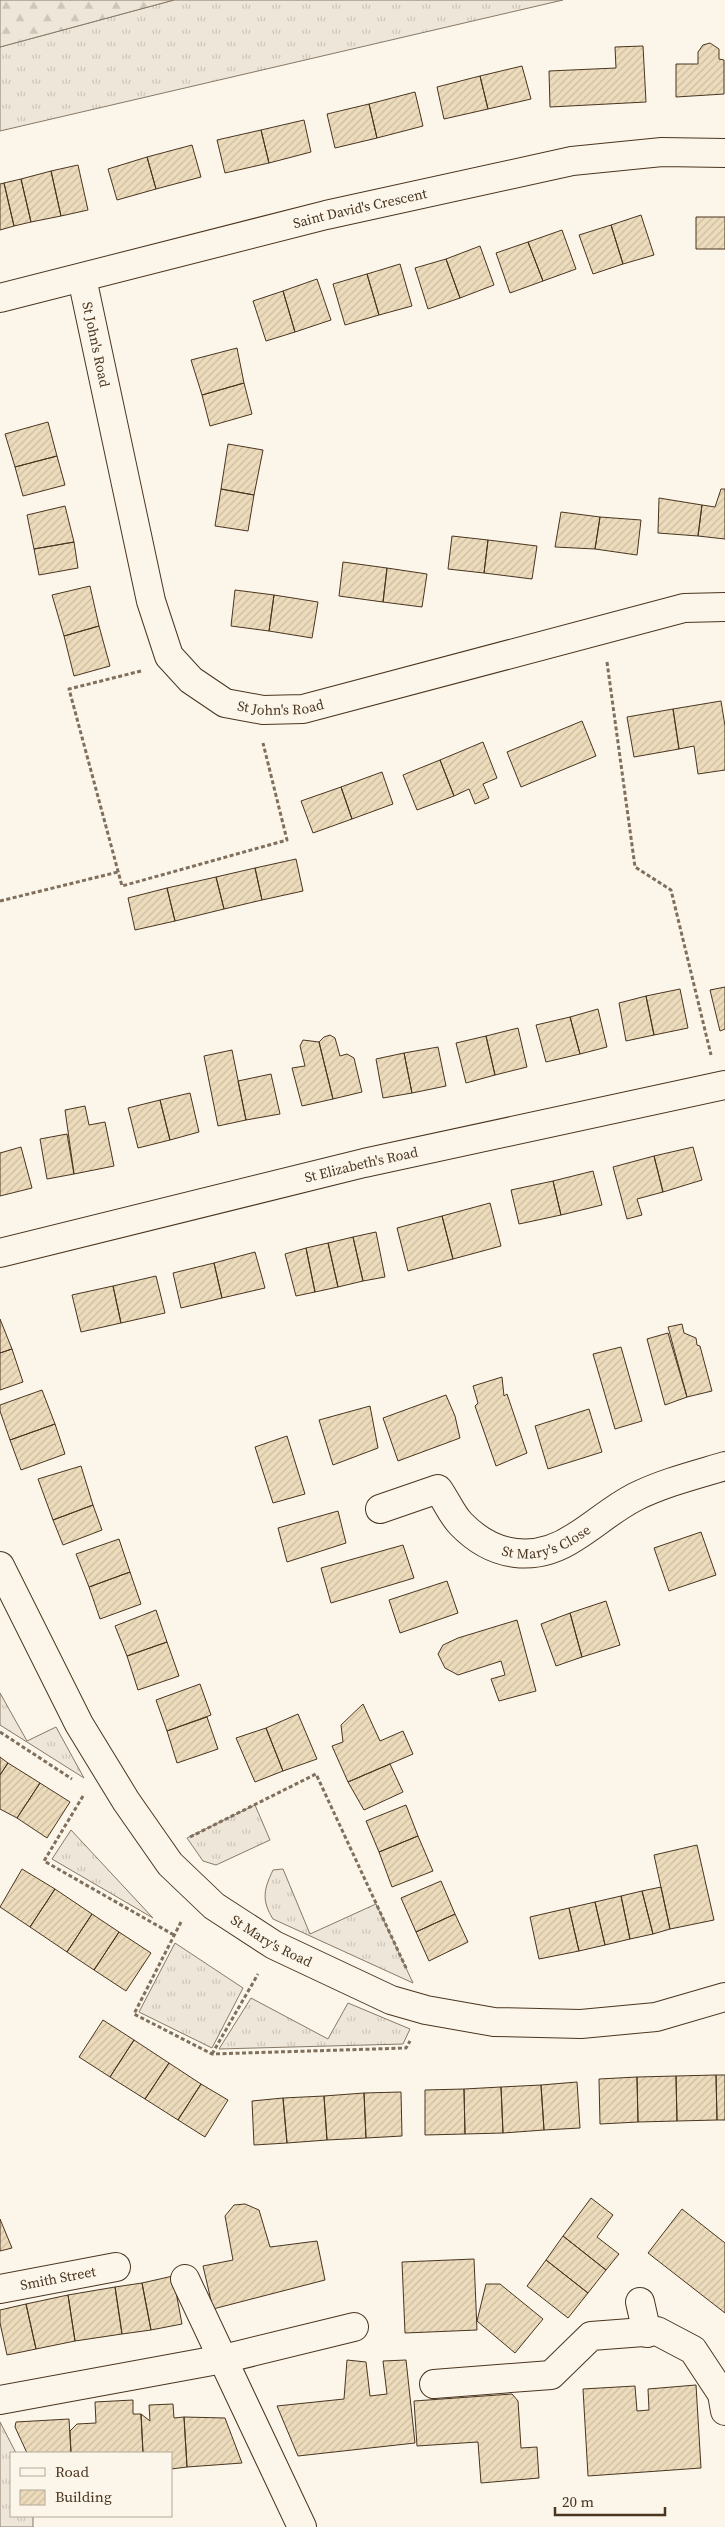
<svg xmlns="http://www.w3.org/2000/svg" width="725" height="2527" font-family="'Source Serif 4',serif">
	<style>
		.grass { fill: url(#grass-tufts); stroke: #887966 }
		.forest { fill: url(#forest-firs); stroke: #887966 }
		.building { fill: url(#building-hatch); stroke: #4a3520 }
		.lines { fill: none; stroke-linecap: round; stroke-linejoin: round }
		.minor-casing { stroke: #4a3520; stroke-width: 30 }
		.path { stroke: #7f6f5c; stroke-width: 3; stroke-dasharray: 4 2.5; stroke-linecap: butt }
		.minor { stroke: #fbf6e9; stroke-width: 28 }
		.labels { text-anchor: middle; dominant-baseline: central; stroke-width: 4; stroke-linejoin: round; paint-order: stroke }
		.street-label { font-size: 14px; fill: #4a3520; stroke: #fbf6e9 }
	</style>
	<defs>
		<pattern id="grass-tufts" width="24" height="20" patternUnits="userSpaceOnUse" patternTransform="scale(1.25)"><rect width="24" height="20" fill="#ede6d9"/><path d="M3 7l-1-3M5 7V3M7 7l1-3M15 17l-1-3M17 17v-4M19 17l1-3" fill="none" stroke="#cdc6ba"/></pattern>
		<pattern id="forest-firs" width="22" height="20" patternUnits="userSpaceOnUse" patternTransform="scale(1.25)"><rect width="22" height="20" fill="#ede6d9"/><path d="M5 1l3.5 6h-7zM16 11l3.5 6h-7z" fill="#cdc6ba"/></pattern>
		<pattern id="building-hatch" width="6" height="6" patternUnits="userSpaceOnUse" patternTransform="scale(1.25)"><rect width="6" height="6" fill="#ecdcbc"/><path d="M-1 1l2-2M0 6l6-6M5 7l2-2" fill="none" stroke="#ccbda1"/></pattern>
	</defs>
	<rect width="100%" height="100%" fill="#fbf6e9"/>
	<path class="grass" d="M174,0H563L0,131V47Z
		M0,1693L27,1741L56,1727L84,1778L0,1725Z
		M255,1805L270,1840L216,1865L203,1861L187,1838Z
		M71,1830L153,1918L52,1859Z
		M283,1869L310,1934L376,1904L413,1983L273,1919C261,1900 264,1889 273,1870Z
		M175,1943L243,1988L212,2048L139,2012Z
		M251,1998L328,2039L348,2003L410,2029L403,2044L219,2049Z
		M0,2422L16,2453H11V2516H33V2527H0Z"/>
	<path class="forest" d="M0,0H174L0,47Z"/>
	<path class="building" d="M710,43L719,49V59L724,60V94L676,97V64H698V52L703,45Z
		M643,46L646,102L550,107L549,71L616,68L615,47Z
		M522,66L531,99L488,109L480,76Z
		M480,76L488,109L444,119L437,87Z
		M415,92L423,126L377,138L369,104Z
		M369,104L377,138L335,148L327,114Z
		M304,120L311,152L269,163L261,130Z
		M261,130L269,163L225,173L217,140Z
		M192,145L201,177L156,189L147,157Z
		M147,157L156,189L117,200L108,169Z
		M78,165L88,210L61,216L51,171Z
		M51,171L61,216L31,222L21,179Z
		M21,179L31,222L14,226L4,183Z
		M4,183L14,226L0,230V184Z
		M641,215L654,255L623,264L611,225Z
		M696,217H725V249H696Z
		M611,225L623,264L593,274L579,235Z
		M562,230L576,269L543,281L528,242Z
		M528,242L543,281L510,293L496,253Z
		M480,246L494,285L460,298L446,259Z
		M446,259L460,298L428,309L415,268Z
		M400,264L412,306L379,315L367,274Z
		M367,274L379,315L345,325L333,284Z
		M317,279L331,320L295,332L283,291Z
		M283,291L295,332L266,341L253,301Z
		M237,348L244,383L202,395L191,360Z
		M244,383L252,414L210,426L202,395Z
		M48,422L57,456L15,467L5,434Z
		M228,444L263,450L254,495L221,489Z
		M57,456L65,485L23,496L15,467Z
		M221,489L254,495L248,531L215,526Z
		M721,489H725V539L698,536L702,505L715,507Z
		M659,498L702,505L698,536L658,533Z
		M65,506L74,542L34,549L27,515Z
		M561,512L600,517L595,549L555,547Z
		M600,517L641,520L637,555L595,549Z
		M452,536L488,540L484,573L448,569Z
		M488,540L537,546L532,579L484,573Z
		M74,542L78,568L39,575L34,549Z
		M343,562L387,568L383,602L339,596Z
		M387,568L427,574L422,607L383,602Z
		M90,586L99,626L64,636L52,595Z
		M235,590L274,595L269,631L231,626Z
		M274,595L318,602L312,638L269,631Z
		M99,626L110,666L74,676L64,636Z
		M721,701L725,726V770L698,774L694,746L679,749L673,709Z
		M673,709L679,749L634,757L627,717Z
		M582,721L596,756L521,787L507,752Z
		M483,742L497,778L483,784L489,798L475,804L469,789L454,796L440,760Z
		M440,760L454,796L417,810L403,775Z
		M382,772L393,804L352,819L341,787Z
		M341,787L352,819L313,833L301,801Z
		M296,859L303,891L262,900L255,868Z
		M255,868L262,900L224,909L216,877Z
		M216,877L224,909L175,921L167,888Z
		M167,888L175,921L135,930L128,898Z
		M725,987V1029L720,1031L710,990Z
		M680,989L688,1028L654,1035L646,996Z
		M646,996L654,1035L626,1041L619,1003Z
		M598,1009L607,1047L580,1054L570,1017Z
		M570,1017L580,1054L546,1062L536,1025Z
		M518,1028L527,1067L495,1075L486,1036Z
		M330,1035L335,1038L340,1056L347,1054L354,1058L362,1092L333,1099L319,1042L324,1037Z
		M486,1036L495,1075L466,1083L456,1043Z
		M303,1040L319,1042L333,1099L302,1106L292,1068L305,1066L300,1046Z
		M438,1047L446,1086L412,1093L404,1053Z
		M232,1050L246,1120L218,1126L204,1056Z
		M404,1053L412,1093L383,1098L376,1059Z
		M271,1074L280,1114L246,1120L238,1081Z
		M190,1093L199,1132L170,1140L160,1100Z
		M160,1100L170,1140L138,1148L128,1108Z
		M85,1106L89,1125L105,1122L114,1166L74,1174L65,1110Z
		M67,1134L74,1174L47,1179L40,1139Z
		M21,1147L32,1188L0,1196V1153Z
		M693,1147L702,1180L663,1192L654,1156Z
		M654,1156L663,1192L637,1199L642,1215L627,1219L613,1167Z
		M593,1171L602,1205L561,1215L553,1181Z
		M553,1181L561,1215L519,1224L511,1190Z
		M490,1203L501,1246L453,1259L442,1216Z
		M442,1216L453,1259L408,1271L397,1228Z
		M376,1232L385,1277L363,1281L353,1237Z
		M353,1237L363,1281L338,1287L328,1243Z
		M328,1243L338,1287L315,1292L306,1248Z
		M306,1248L315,1292L296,1296L285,1254Z
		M255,1252L265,1288L222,1298L214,1263Z
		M214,1263L222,1298L181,1308L173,1273Z
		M156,1276L165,1313L121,1323L113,1286Z
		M113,1286L121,1323L81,1332L72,1295Z
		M0,1319L12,1349L0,1353Z
		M682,1324L684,1333L696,1338L697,1345L700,1346L712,1391L687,1397L668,1327Z
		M668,1333L687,1397L665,1405L647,1339Z
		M621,1347L642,1421L615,1429L593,1354Z
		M12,1349L23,1382L0,1390V1353Z
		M502,1377L504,1396L507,1394L527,1453L496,1466L475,1406L478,1403L473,1386Z
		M42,1390L55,1424L10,1440L0,1411V1405Z
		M446,1395L455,1416L460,1438L398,1461L383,1418Z
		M370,1406L378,1448L333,1465L319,1420Z
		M589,1409L602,1452L548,1469L535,1426Z
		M55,1424L65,1454L21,1470L10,1440Z
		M287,1436L305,1494L273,1503L255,1447Z
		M81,1466L93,1505L53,1520L38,1479Z
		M93,1505L102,1530L63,1545L53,1520Z
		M338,1511L346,1543L287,1562L278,1528Z
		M701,1532L716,1575L669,1591L654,1548Z
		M119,1539L130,1572L89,1587L76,1554Z
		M403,1545L414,1578L331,1603L321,1568Z
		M130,1572L141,1604L100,1619L89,1587Z
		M447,1581L458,1613L400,1633L389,1600Z
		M606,1601L620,1645L582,1657L570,1613Z
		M156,1610L167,1642L127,1656L115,1626Z
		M570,1613L582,1657L556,1666L541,1624Z
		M517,1620L536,1691L499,1701L491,1679L505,1675L501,1661L458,1675L445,1668L438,1654L443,1645L458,1638Z
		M167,1642L179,1676L138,1690L127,1656Z
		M200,1684L211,1715L167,1731L156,1700Z
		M363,1704L380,1741L403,1731L413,1754L348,1782L332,1746L343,1742L341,1725Z
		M298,1714L317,1759L283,1771L266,1728Z
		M207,1717L218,1749L177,1763L167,1731Z
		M266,1728L283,1771L255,1782L236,1738Z
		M0,1757L8,1763L0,1775Z
		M8,1763L40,1783L17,1818L0,1809V1775Z
		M390,1764L403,1792L364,1810L348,1782Z
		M40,1783L70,1802L47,1838L17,1818Z
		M406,1805L418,1836L379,1852L366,1821Z
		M418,1836L433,1871L392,1887L379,1852Z
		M697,1845L714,1920L670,1929L654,1855Z
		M22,1869L55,1889L30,1927L0,1907Z
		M441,1881L455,1914L416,1932L401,1898Z
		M661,1887L670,1929L653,1934L642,1891Z
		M55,1889L92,1914L67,1952L30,1927Z
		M642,1891L653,1934L630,1939L621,1896Z
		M621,1896L630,1939L605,1945L595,1902Z
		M595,1902L605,1945L579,1951L569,1908Z
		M569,1908L579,1951L539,1959L530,1917Z
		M92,1914L119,1932L94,1970L67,1952Z
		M455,1914L468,1942L429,1961L416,1932Z
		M119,1932L151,1953L126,1991L94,1970Z
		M103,2020L134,2040L110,2077L79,2057Z
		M134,2040L169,2063L145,2099L110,2077Z
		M169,2063L201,2084L178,2120L145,2099Z
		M716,2075L717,2120L677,2121L676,2076Z
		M716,2075H725V2120H717Z
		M676,2076L677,2121L638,2122L637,2077Z
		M637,2077L638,2122L600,2124L599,2079Z
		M577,2082L580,2128L544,2130L541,2085Z
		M201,2084L228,2100L205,2137L178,2120Z
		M541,2085L544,2130L503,2133L501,2087Z
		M501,2087L503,2133L465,2134L464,2089Z
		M464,2089L465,2134L425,2135V2090Z
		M401,2092L402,2136L366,2138L364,2093Z
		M364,2093L366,2138L327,2140L324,2096Z
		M324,2096L327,2140L287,2143L283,2098Z
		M283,2098L287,2143L254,2145L252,2101Z
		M591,2198L613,2215L597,2237L619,2254L606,2270L563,2236Z
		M245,2204L259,2210L270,2247L317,2241L325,2280L213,2309L203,2266L233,2260L225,2216L234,2205Z
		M682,2209L725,2243V2313L648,2253Z
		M0,2219L12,2248L0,2251Z
		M563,2236L606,2270L588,2293L546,2260Z
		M474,2259L477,2330L405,2333L402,2262Z
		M546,2260L588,2293L568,2318L527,2286Z
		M173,2276L182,2324L151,2330L142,2283Z
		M142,2283L151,2330L122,2334L115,2287Z
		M486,2284H500L543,2319L515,2353L477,2321Z
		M115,2287L122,2334L75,2341L68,2295Z
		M68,2295L75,2341L36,2349L26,2304Z
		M26,2304L36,2349L7,2355L0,2323V2310Z
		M347,2360L366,2362L370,2396L387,2394L383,2361L406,2360L415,2443L298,2456L277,2406L344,2399Z
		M696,2385L701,2468L588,2476L583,2389L635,2386L637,2411L649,2410L648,2389Z
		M512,2394L518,2401L521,2448L537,2447L539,2478L481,2483L478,2442L417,2446L414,2401Z
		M133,2400V2414H141L143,2453H71L70,2431L77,2424L96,2423L95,2402Z
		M173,2404L174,2418L184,2417L187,2467L171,2469V2453H143L141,2414L150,2421L149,2405Z
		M184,2417L225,2418L242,2463L187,2467Z
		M69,2419L71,2453H27L15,2427L16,2422Z"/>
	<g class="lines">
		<g class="minor-casing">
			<g id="minor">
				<path id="s1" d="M82,278L151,601L169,656L191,680L225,703L263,710L303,709L684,608L725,607"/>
				<path id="s2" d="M0,298L326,215L572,161L662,152L725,153"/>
				<path id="s3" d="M0,1253L364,1163L725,1085"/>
				<path id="s4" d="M380,1509L438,1489C446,1500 452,1515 461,1524C494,1558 536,1563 575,1537C596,1524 612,1509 635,1497C663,1483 695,1475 725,1466"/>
				<path id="s5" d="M0,1566L79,1724L126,1801L170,1864L214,1906L274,1945L391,2000L426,2010L494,2022L581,2024L656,2017L725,1997"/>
				<path d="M185,2279L302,2527"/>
				<path id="s6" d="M0,2289L116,2267"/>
				<path d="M640,2302L647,2333"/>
				<path d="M434,2384L551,2375L591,2336L657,2331L693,2350L722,2394L725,2411"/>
				<path d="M0,2400L223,2359L354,2327"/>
			</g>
		</g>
		<path class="path" d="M607,662L635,867L671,890L711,1055
			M141,671L69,689L122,886L287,840L263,743
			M0,901L118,872
			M0,1732L72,1779
			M83,1796L44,1861L174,1935
			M190,1837L316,1774L407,1970
			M181,1922L134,2014L212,2054L406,2048L410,2041
			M212,2054L258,1974"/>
		<use href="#minor" class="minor"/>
	</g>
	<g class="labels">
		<g class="street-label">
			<text stroke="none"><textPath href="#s2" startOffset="371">Saint David's Crescent</textPath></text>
			<text stroke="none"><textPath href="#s1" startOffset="68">St John's Road</textPath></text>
			<text stroke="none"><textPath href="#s1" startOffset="518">St John's Road</textPath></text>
			<text stroke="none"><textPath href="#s3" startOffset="372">St Elizabeth's Road</textPath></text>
			<text stroke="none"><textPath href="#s4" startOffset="199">St Mary's Close</textPath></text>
			<text stroke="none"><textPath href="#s5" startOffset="472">St Mary's Road</textPath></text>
			<text stroke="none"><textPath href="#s6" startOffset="59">Smith Street</textPath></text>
		</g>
	</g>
	<rect x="10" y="2452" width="162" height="65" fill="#fbf6e9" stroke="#b4a999"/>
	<rect x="20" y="2468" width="25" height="8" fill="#fbf6e9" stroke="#b4a999"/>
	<text x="55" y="2477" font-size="15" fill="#4a3520">Road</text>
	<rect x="20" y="2490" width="25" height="15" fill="url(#building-hatch)" stroke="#b4a999"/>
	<text x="55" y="2502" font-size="15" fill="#4a3520">Building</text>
	<path d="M555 2507v8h110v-8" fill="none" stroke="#4a3520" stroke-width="2.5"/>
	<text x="562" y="2507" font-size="15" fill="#4a3520" stroke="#fbf6e9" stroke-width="4" paint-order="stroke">20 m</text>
</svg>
